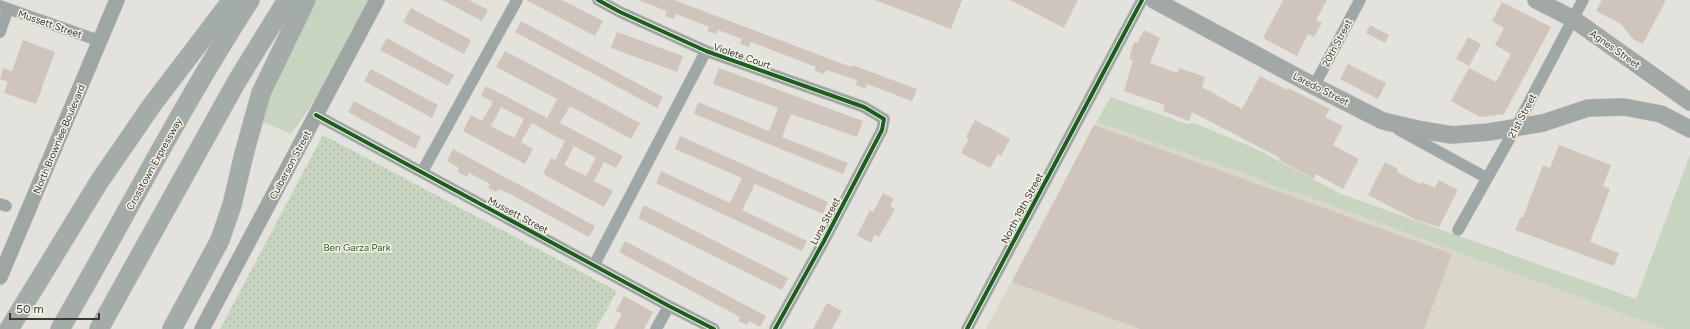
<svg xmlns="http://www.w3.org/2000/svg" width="1690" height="329" font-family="Figtree,sans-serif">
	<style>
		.built { fill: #dad7ca }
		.grass { fill: #c6d4c0 }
		.park { fill: url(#park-dots) }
		.building { fill: #d0c5bd; fill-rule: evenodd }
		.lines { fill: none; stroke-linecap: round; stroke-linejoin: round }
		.street-casing { stroke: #c1bfbb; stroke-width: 12 }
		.secondary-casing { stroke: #c1bfbb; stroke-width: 16 }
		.primary-casing { stroke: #c1bfbb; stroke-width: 18 }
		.highway-casing { stroke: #c1bfbb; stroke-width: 20 }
		.street { stroke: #9fa7a6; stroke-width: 11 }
		.secondary { stroke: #9ea6a4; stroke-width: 15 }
		.primary { stroke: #a1a8a5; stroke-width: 17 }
		.highway { stroke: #a4aca9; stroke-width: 19 }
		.cycleway-casing { stroke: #f4f2e6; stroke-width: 6 }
		.cycleway { stroke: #1b5e20; stroke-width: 4 }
		.labels { text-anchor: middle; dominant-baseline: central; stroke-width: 3; stroke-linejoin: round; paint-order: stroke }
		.street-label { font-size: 10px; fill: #3a3934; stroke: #f4f2e6 }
		.park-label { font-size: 10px; fill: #2c5a23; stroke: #f4f2e6 }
	</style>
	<defs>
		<pattern id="park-dots" width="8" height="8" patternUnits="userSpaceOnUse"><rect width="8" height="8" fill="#c6d4c0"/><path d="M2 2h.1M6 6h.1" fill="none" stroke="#abb7a6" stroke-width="1.8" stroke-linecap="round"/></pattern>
	</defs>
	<rect width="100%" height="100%" fill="#e4e2dc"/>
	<path class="built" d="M1096,122L1257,178L1276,187L1301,194L1665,329H986Z"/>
	<path class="grass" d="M314,0H369L320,93L291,134L261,121L278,76Z
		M1111,97L1187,124L1194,123L1254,148L1341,194L1636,299L1690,155V329H1665L1301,194L1276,187L1257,178L1096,122Z"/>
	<path class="park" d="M323,135L617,291L596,329H220Z"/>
	<path class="building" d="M442,0H469L488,10L482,21Z
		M526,0H562L603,21L595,36Z
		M641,0H674L851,67L852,65L917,89L912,101L867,84L865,89L856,85L857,80L826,70L824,74L814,70L816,67L751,42L749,47L740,44L742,39L718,30L716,34L707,31L709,27L676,14L674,19L665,16L667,11L640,1Z
		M875,0H962L951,29Z
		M1010,0H1078L1064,28Z
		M1283,0H1327L1316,20L1322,23L1314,37L1308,34L1297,56L1263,38Z
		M1602,0H1666L1643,44L1633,39L1621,24L1596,11Z
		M1502,2L1551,27L1504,114L1480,117L1451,101L1469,68L1496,82L1511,54L1495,45L1504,28L1492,21Z
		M411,8L471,40L464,54L403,22Z
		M521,21L663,97L657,108L515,32Z
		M1370,25L1389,35L1385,43L1366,33Z
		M1144,30L1160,38L1150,63L1177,73L1179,68L1205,77L1202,87L1242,109L1260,76L1287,90L1288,88L1330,109L1325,117L1343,126L1333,145L1359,159L1343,189L1316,174L1314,179L1279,160L1280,158L1192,112L1189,121L1163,111L1165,105L1124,91L1133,60L1129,59L1134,42L1137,43Z
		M617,32L683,56L677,72L611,48Z
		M1468,37L1481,44L1469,66L1456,59Z
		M387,38L454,75L448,86L380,50Z
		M23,40L55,52L36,104L4,93L8,82L0,79L3,68L12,71Z
		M505,51L640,123L631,139L570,106L560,123L623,156L616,168L604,162L594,181L613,191L604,207L543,174L551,158L555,160L565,141L553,135L532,123L521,142L533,149L525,164L463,131L471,115L482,121L493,102L481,96L486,86L547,118L557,99L496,67ZM501,107L524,119L514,138L491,126ZM574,146L596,158L586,176L564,165Z
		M1348,64L1386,83L1378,99L1340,79Z
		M719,68L863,121L857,137L791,114L782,137L848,163L843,174L694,114L698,102L769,131L778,108L713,84Z
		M371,69L438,105L432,118L364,81Z
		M354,101L421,137L415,149L348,112Z
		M975,120L1010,139L1001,156L998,154L990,168L961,153L969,138L966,137Z
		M1094,125L1452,254L1424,329H1140L1012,282Z
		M680,136L828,202L823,214L755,184L742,210L807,241L802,251L656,183L661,171L730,203L742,178L675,149Z
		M1559,145L1611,165L1603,186L1610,189L1590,242L1619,253L1614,266L1515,230L1521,217H1523L1543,165L1550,168Z
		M453,149L595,226L589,237L510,194L498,189L496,192L488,188L490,184L469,173L467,177L457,172L459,168L447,161Z
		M1385,162L1398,169L1397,172L1420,184L1422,182L1435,188L1439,180L1458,190L1439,227L1416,220L1368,195Z
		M883,193L894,199L890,206L895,209L879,237L875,235L871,243L857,235L870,210L873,212Z
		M644,205L788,278L782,290L638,218Z
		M625,241L766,316L760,327L749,321L747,325L738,321L740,317L619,252Z
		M624,296L653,312L644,329H614L622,314L616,311Z
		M827,303L842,311L832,329H813Z"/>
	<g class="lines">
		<g class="street-casing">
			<path id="street" d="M598,0L620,12L706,51L864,107L884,119L882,130L824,241L775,329
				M0,6L100,41
				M0,32L8,9
				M1314,86L1360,0
				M316,115L669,306L714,329
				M1399,130L1487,178
				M422,172L517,0
				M0,204L6,206
				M1458,230L1516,127L1583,0
				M594,265L706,51
				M656,329L669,306
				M967,329L1142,0"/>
		</g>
		<g class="secondary-casing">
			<path id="secondary" d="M0,277L117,0
				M202,329L377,0"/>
		</g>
		<g class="primary-casing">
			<path id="primary" d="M1154,0L1314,86L1383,121L1422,130L1452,135L1489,132L1543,123L1588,108L1624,107L1661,114L1690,129
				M1536,0L1573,19L1690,102"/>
		</g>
		<g class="highway-casing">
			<path id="highway" d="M9,329L99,182L152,105L232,0
				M60,329C124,220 181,106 250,0
				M99,329L237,81L287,0
				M172,329L220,240L232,205L244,154L261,93L306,0"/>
		</g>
		<use href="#street" class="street"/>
		<use href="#secondary" class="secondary"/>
		<use href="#primary" class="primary"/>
		<use href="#highway" class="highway"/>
		<g class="cycleway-casing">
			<path id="cycleway" d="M598,0L620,12L706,51L864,107L884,119L882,130L824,241L775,329
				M316,115L669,306L714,329
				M967,329L1142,0"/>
		</g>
		<use href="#cycleway" class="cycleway"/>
	</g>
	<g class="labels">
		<g class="street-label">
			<text transform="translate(50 24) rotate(19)">Mussett Street</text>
			<text transform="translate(1337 43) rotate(-62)">20th Street</text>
			<text transform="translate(1615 49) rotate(35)">Agnes Street</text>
			<text transform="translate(742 56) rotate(19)">Violete Court</text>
			<text transform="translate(1321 89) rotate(27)">Laredo Street</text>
			<text transform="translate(1522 116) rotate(-62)">21st Street</text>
			<text transform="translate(59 139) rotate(-67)">North Brownlee Boulevard</text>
			<text transform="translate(154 164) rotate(-61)">Crosstown Expressway</text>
			<text transform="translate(290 165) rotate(-62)">Culberson Street</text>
			<text transform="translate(1022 208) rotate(-62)">North 19th Street</text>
			<text transform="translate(518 215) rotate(28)">Mussett Street</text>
			<text transform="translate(825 221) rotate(-62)">Luna Street</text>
		</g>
		<g class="park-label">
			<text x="357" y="247">Ben Garza Park</text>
		</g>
	</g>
	<path d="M10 313v6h89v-6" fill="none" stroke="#3a3934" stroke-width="2"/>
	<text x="16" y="313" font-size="12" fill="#3a3934" stroke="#f4f2e6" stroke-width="3" paint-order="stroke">50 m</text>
</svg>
